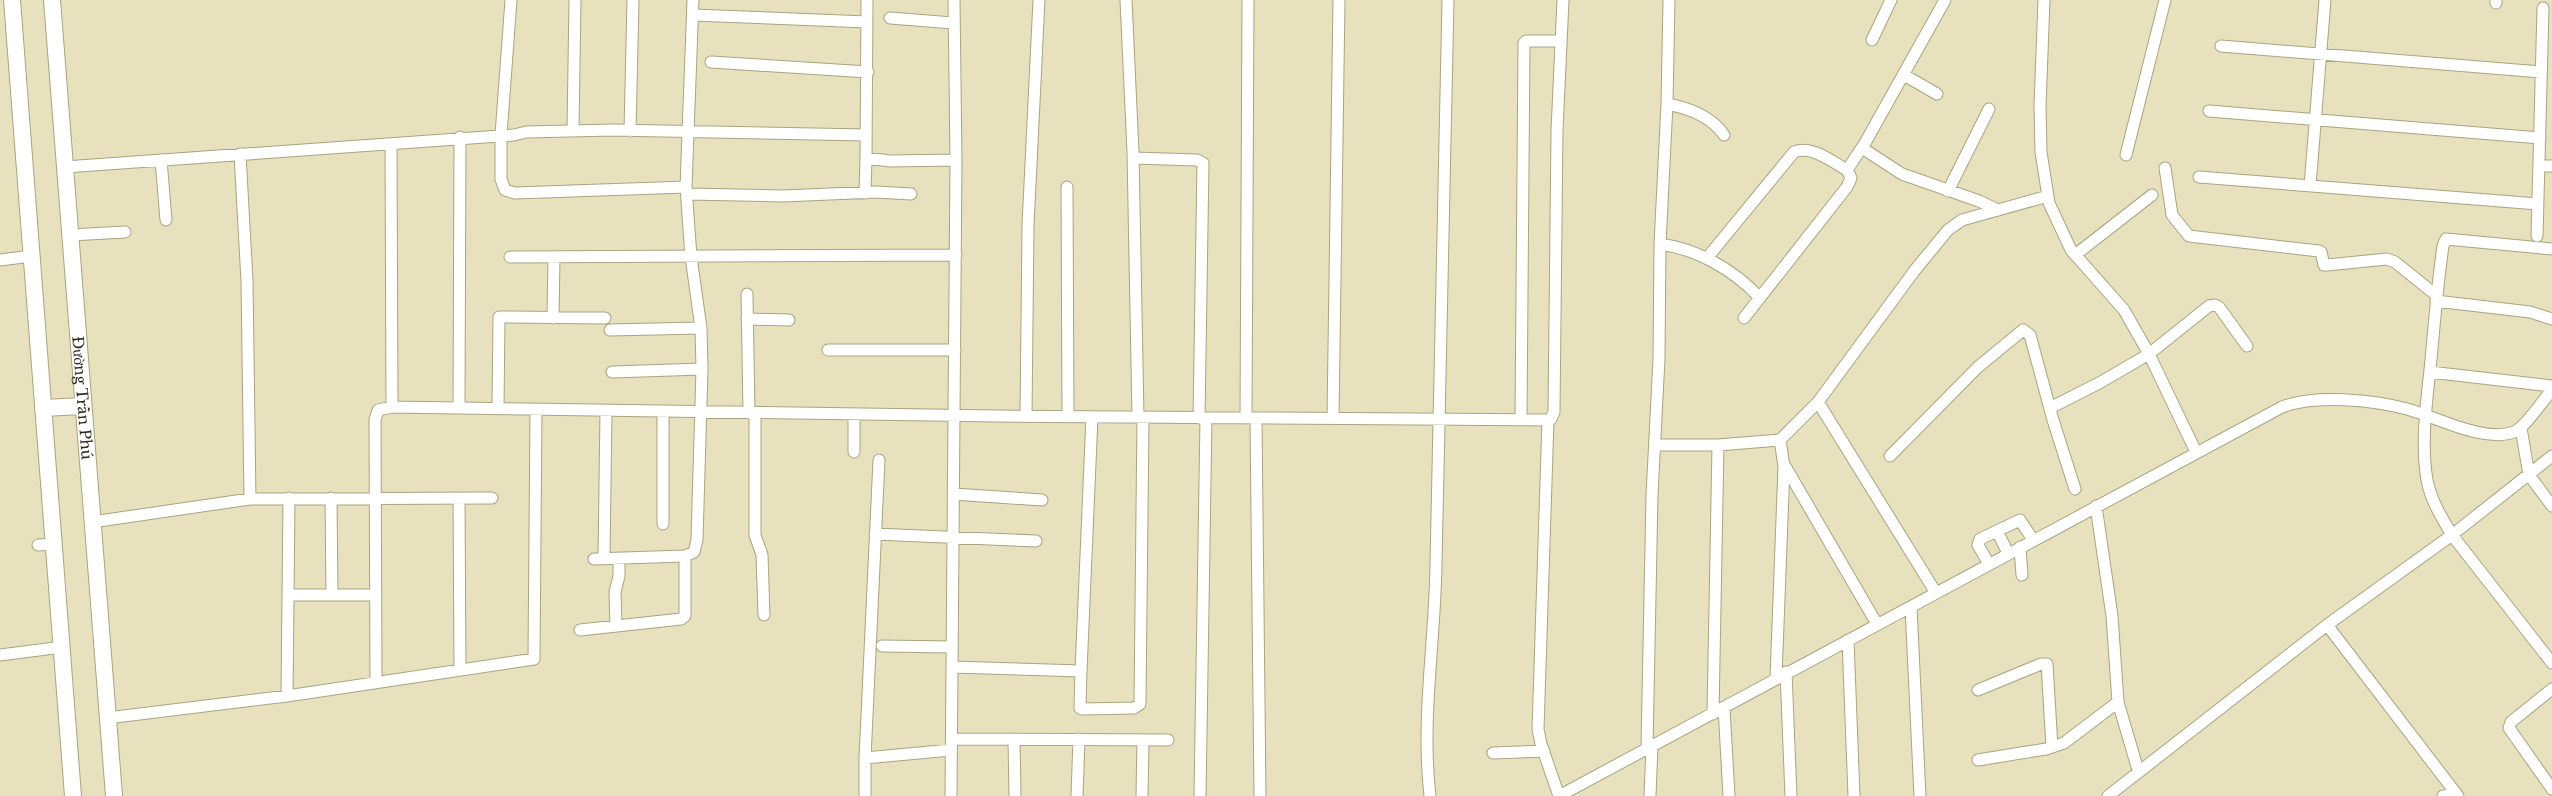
<svg xmlns="http://www.w3.org/2000/svg" width="2552" height="796" font-family="'Libre Baskerville',serif">
	<style>
		.lines { fill: none; stroke-linecap: round; stroke-linejoin: round }
		.minor-casing { stroke: #a9a481; stroke-width: 13 }
		.secondary-casing { stroke: #a9a481; stroke-width: 18 }
		.minor { stroke: #fff; stroke-width: 11 }
		.secondary { stroke: #fff; stroke-width: 16 }
		.labels { text-anchor: middle; dominant-baseline: central; stroke-width: 4; stroke-linejoin: round; paint-order: stroke }
		.street-label { font-size: 15px; fill: #2d2b1d; stroke: #f4efca }
	</style>
	<rect width="100%" height="100%" fill="#e7e2bd"/>
	<g class="lines">
		<g class="minor-casing">
			<path id="minor" d="M511,0L501,135V179L505,190L515,193L686,187
				M867,0L866,158L890,161L956,160
				M1126,0L1133,152L1138,417
				M2044,0L2040,106L2041,152L2049,203L2071,250L2124,310L2149,354L2196,452
				M2496,3V0
				M693,15L867,22
				M890,18L953,23
				M1872,40L1891,0
				M2221,46L2541,72
				M711,62L868,72
				M1904,75L1937,94
				M1667,104C1689,108 1711,116 1724,135
				M2209,111L2540,138
				M573,130L575,0
				M630,131L633,0
				M391,144L392,407
				M1862,148L1902,174L1979,201L1998,210
				M240,154L247,281L250,499
				M2126,155L2165,0
				M1134,158L1197,160L1203,163L1199,418
				M161,160L166,220
				M2539,166H2552
				M65,167L514,135L526,132L613,130L866,135
				M2165,168L2172,215L2189,236L2319,251L2321,252L2324,265H2327L2387,259L2395,262L2436,295
				M1847,170L1865,143L1945,0
				M2199,177L2538,204
				M2310,186L2325,0
				M1067,187L1068,417
				M1948,191L1989,109
				M865,193L866,158
				M687,194L783,196L876,192L911,194
				M70,235L125,232
				M2537,236L2543,8
				M1660,244C1697,249 1734,270 1759,297
				M2552,249L2446,239L2443,246C2437,287 2434,329 2430,370C2426,406 2421,445 2427,480C2431,501 2442,518 2452,535L2552,663
				M2075,255L2152,195
				M510,257L956,255
				M1707,258L1794,152C1812,145 1831,161 1847,170L1851,178L1847,187L1744,318
				M0,260L31,256
				M747,294L749,413
				M2436,301L2530,312L2552,319
				M553,318L554,257
				M747,319L789,320
				M610,330L701,328
				M828,350H955
				M612,372L702,369
				M2430,372L2552,386
				M1818,402L1936,593
				M459,408L460,137
				M2050,408L2101,382L2149,354L2209,306L2215,305L2219,307L2247,346
				M498,409L499,317L605,318
				M755,413V535L762,555L764,615
				M1026,416L1028,225L1039,0
				M1092,417L1081,671L1080,708L1082,709L1134,708L1140,704L1143,417
				M1246,418L1248,0
				M1256,418L1260,796
				M1333,418L1339,0
				M1521,419L1524,43L1526,41H1561
				M2521,428L2529,475L2552,506
				M1655,445H1718L1780,440L1818,402L1915,270L1948,230L1962,220L2048,196
				M854,452V414
				M1890,456L1978,367L2023,330L2030,335L2053,420L2075,489
				M1785,466L1877,624
				M954,494L1042,500
				M331,498L332,595
				M459,498L460,670
				M2096,506L2112,616L2118,702L2138,770
				M92,522L250,499L492,498
				M663,524V412
				M1997,531L2008,553
				M875,534L1036,541
				M38,545L54,544
				M2020,547L2022,575
				M604,558L606,411
				M594,559L685,556
				M1989,564L1978,545L1980,539L2020,520L2033,540
				M288,595H375
				M1911,607L1920,796
				M2327,625L2458,796
				M616,626L615,592L619,576V558
				M580,630L681,619L685,616V556L694,552L697,540L702,369L701,328L691,257L686,187L693,0
				M1848,640L1854,796
				M882,646L952,647
				M0,655L62,647
				M952,667L1081,671
				M1786,672L1791,796
				M1776,678L1784,466L1780,440
				M376,682L375,420L378,410L392,407L997,416L1548,420
				M2552,689L2511,722L2509,728L2552,789
				M1978,690L2041,664H2047L2052,747
				M287,696L289,498
				M1724,708L1729,796
				M1713,714L1718,445
				M107,718L287,696L534,659L536,409
				M952,739L1168,740
				M1014,739L1015,796
				M1647,748L1652,495L1659,359L1660,244L1667,104L1669,0
				M1493,753L1544,751
				M865,758L951,750
				M1978,760L2046,749L2064,743L2118,702
				M865,796V758L879,460
				M951,796L956,160L954,0
				M1077,796L1079,739
				M1142,796L1143,740
				M1200,796L1206,418
				M1430,796C1421,719 1435,642 1436,564C1440,376 1444,188 1448,0
				M1559,796L2282,407C2316,394 2373,400 2407,409C2437,417 2484,443 2514,432C2525,428 2543,400 2552,390
				M1559,796L1541,744L1538,729L1548,420L1551,419L1554,412L1557,131L1563,0
				M1650,796L1652,746
				M2108,796L2327,625L2452,535L2552,456
				M2443,796L2456,794"/>
		</g>
		<g class="secondary-casing">
			<g id="secondary">
				<path d="M12,0L73,796"/>
				<path id="s1" d="M52,0L114,796"/>
				<path d="M43,408L83,406"/>
			</g>
		</g>
		<use href="#minor" class="minor"/>
		<use href="#secondary" class="secondary"/>
	</g>
	<g class="labels">
		<g class="street-label">
			<text stroke="none"><textPath href="#s1" startOffset="399">Đường Trần Phú</textPath></text>
		</g>
	</g>
</svg>
